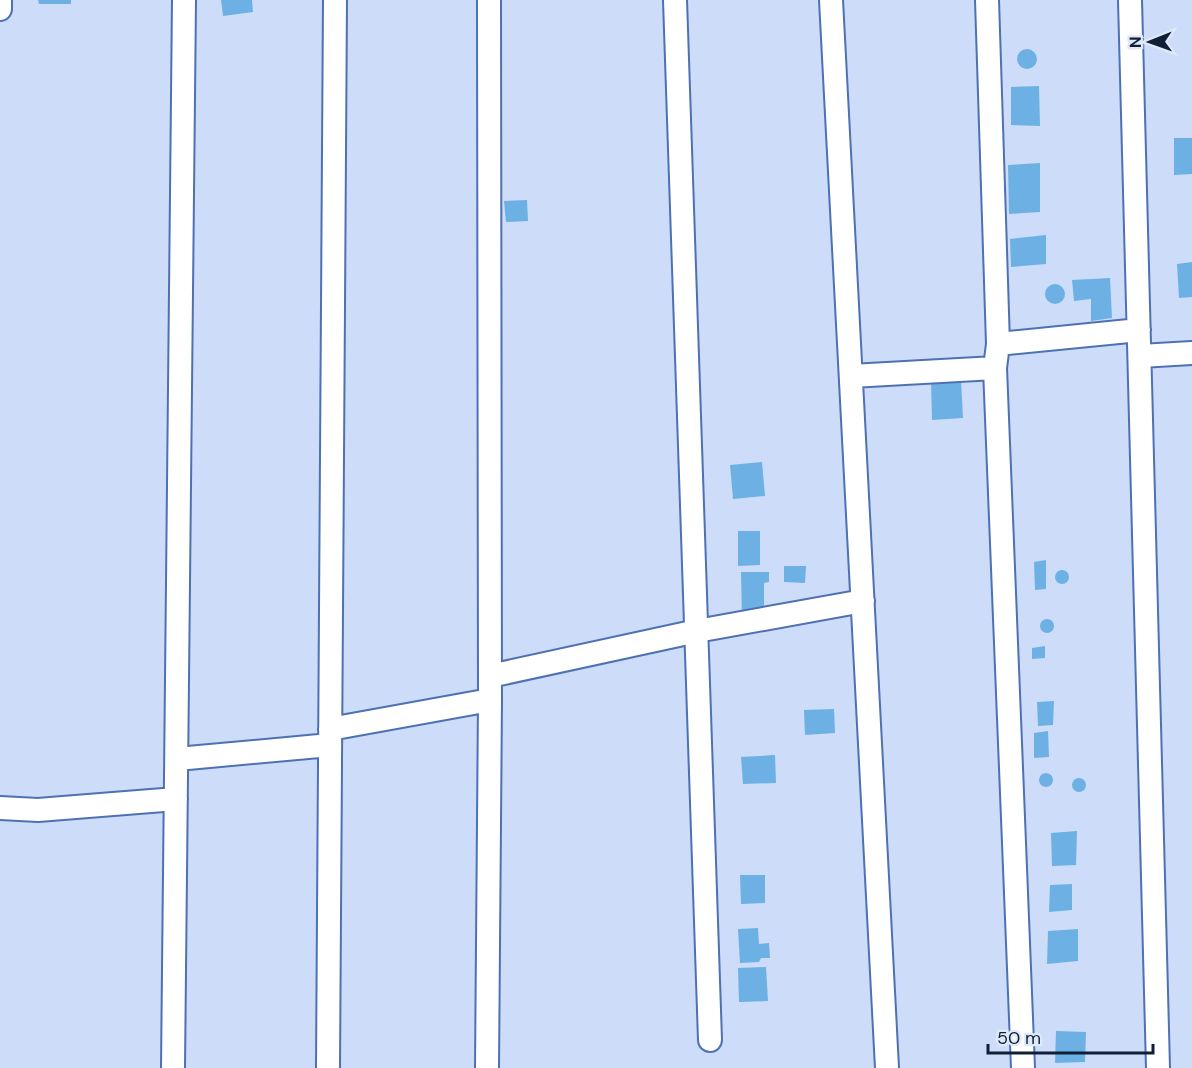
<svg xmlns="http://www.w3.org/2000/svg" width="1192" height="1068" font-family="'DM Sans',sans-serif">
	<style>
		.building { fill: #6db1e4 }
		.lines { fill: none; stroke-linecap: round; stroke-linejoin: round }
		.street-casing { stroke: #4e71b2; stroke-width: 26 }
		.street { stroke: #fff; stroke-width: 22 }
	</style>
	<rect width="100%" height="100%" fill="#ccdcf9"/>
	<path class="building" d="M38,0H71V4H39Z
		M221,0H252L253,12L223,16Z
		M1017 59a10 10 0 1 1 20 0a10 10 0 1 1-20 0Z
		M1039,86L1040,126L1011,125V87Z
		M1174,138H1192V174L1174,175Z
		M1040,163V212L1009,214L1008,165Z
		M527,200L528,221L506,222L504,201Z
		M1046,235V264L1011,267L1010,239Z
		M1192,262V297L1179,298L1177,264Z
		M1110,278L1112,318L1091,321V299L1074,301L1072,280Z
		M1045 294a10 10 0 1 1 20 0a10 10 0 1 1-20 0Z
		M931,381H961L963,418L932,420Z
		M762,462L765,496L733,499L730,465Z
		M738,531H760V565L738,566Z
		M1046,560V589L1035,590L1034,562Z
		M784,566H806L805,583L784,582Z
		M1055 577a7 7 0 1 1 14 0a7 7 0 1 1-14 0Z
		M741,572H769V582L764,583V619L742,620Z
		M1040 626a7 7 0 1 1 14 0a7 7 0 1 1-14 0Z
		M1045,646V658L1032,659V648Z
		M1054,701L1053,725L1038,726L1037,702Z
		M834,709L835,733L805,735L804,710Z
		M1048,731L1049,757L1034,758V733Z
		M775,755L776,783L743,784L741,757Z
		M1039 780a7 7 0 1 1 14 0a7 7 0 1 1-14 0Z
		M1072 785a7 7 0 1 1 14 0a7 7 0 1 1-14 0Z
		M1077,831L1076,865L1052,866L1051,833Z
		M740,875H765V903L741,904Z
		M1072,884V910L1049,912L1050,885Z
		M758,928L759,944L769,943L770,958H761L759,962L740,963L738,929Z
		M1078,929V961L1047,964L1048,931Z
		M766,967L768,1001L739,1002L738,968Z
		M1056,1031L1086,1032L1085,1062L1055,1063Z"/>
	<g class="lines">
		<g class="street-casing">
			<path id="street" d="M675,0L710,1040
				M831,0L887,1068
				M987,0L998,344L995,368L1023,1068
				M1130,0L1158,1068
				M0,9V0
				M998,344L1139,330
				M1140,356L1192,353
				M851,376L995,368
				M490,676L697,631L863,601
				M330,729L490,700
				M177,759L330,745
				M0,808L38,810L176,799
				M173,1068L184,0
				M328,1068L335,0
				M487,1068L490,700L489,0"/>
		</g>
		<use href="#street" class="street"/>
	</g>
	<g transform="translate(1150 42) rotate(269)" stroke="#e0e9f7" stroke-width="4.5" paint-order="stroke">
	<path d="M0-4.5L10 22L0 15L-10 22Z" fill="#101e38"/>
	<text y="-9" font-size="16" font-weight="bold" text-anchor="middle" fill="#101e38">N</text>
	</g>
	<path d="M988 1044v9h165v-9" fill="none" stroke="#101e38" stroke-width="3"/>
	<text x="997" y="1044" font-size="18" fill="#101e38" stroke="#e0e9f7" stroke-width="4.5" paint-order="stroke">50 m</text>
</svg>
